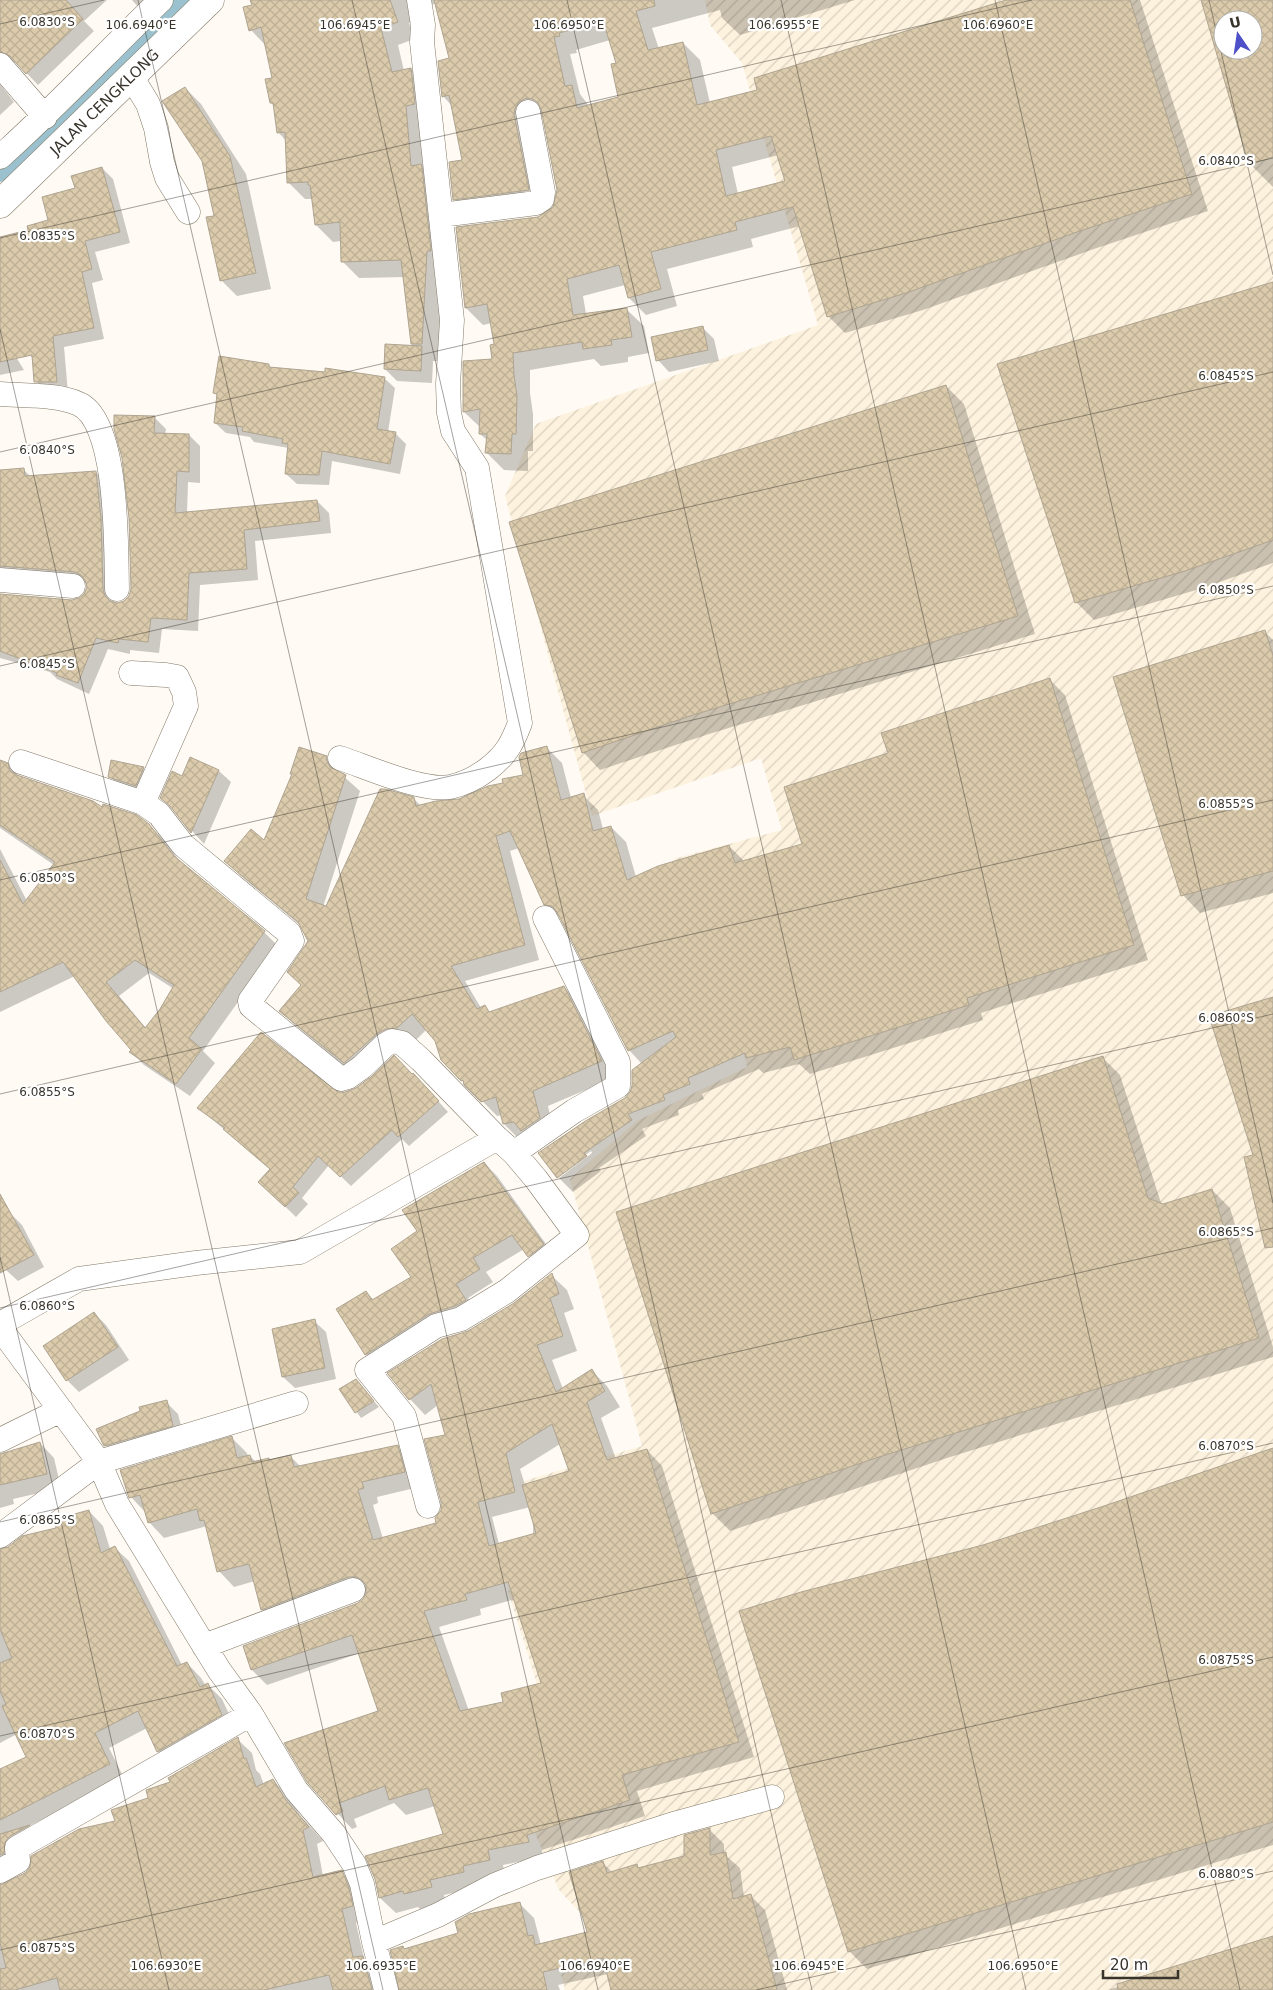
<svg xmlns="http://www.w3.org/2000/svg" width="1273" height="1990" font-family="'DejaVu Sans',sans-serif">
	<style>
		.industrial { fill: url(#industrial-furrows); fill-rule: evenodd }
		.shadow { fill: #0003; fill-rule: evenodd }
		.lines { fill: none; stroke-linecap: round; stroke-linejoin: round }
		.canal { stroke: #9ac1cd; stroke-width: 26 }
		.building { fill: url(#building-cross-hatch); stroke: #aea491; fill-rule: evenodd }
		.street-casing { stroke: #827967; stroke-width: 25 }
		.secondary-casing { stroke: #827967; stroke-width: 29 }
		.street { stroke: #fff; stroke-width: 24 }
		.secondary { stroke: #fff; stroke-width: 28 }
		.ticks { fill: none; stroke: #38342c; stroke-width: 1; stroke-opacity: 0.45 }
		.labels { text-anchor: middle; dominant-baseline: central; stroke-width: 4.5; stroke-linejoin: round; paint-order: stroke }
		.street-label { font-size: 15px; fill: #38342c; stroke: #fff }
		.ticks-label { font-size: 12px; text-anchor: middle; fill: #38342c; stroke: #fff; stroke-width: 4.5; stroke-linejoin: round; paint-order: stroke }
	</style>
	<defs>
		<pattern id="industrial-furrows" width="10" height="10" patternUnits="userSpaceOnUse" patternTransform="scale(1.25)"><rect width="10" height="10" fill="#fdf2dd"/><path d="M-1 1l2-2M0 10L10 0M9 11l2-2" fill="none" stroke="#dad0be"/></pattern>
		<pattern id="building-cross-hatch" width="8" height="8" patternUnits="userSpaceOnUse" patternTransform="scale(1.25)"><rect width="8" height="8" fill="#dbcbac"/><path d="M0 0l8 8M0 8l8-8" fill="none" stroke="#bdaf94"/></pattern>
	</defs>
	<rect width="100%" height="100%" fill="#fffaf3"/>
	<path class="industrial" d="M705,0H1273V1990H565L561,1974L603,1960L589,1922L559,1890L527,1814L563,1767L508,1591L549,1575L524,1481L642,1446L570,1179L637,1121L747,1067L722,951L673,859L782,830L761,758L592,816L505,496L536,424L818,325L742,63L710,25ZM1223,20H1253V50H1223Z"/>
	<path class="shadow" d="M0,0H107L84,21L94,31L38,85L17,63L10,62L0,69Z
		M132,0H165L147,17Z
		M252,0H855L740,35L722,18L720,10L652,28L659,49L683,43L700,60L710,103L759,91L1007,0H1140L1208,211L1094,249L923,310L845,333L828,316L800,226L751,239L753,247L667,269L677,306L646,315L629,298L625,285L583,296L586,314L626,309L644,326L649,353L628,357V362L601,366L594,359L530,370V393L533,414V451H528V471L504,470L487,453V440L480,434L481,428L464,412L493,360L496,345L492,323L483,325L466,308L538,218L555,207L558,189L544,115L536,119L545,207L471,216L454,199L464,161L452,106L443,96L451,59L436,3L427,7L422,18L409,23L414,39L398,45L404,71L411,69L428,86L447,268L439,361H433L432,383L397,381L385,369L415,347L412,344L405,277L359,278L342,261L341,241L333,242L316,225L313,199H305L288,182L286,141L279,133L275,106L271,103L274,79L266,46L251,30L253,6ZM610,40L618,64L620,98L589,106L580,94L570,54L577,53L576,50ZM779,155L787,181L738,194L732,167Z
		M1202,0H1273V187L1250,164ZM1223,20H1253V50H1223Z
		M0,84L14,102L0,115Z
		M185,88L201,104L246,174L271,289L237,296L221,280L215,217Z
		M102,168L113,179L130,243L95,252L103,280L92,283L104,339L64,347L68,393L47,392L36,381L33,359L30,355V231L49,221L76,189Z
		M1273,283V563L1203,588L1094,620L1076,602Z
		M702,327L714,339L719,361L669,372L658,360Z
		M0,331L24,370L0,375Z
		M269,365L272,369L384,378L395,388L388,432L395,433L406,444L400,474L332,461L329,485L297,484L286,474L289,448L254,442L250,437L226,433L215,423L218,397L214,392Z
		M946,386L964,404L1035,634L709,734L600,770L583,752Z
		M154,417L166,429L165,434L189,435L200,446V483L188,482L187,513L317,501L329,513L331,533L255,541L258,580L200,585L198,631L162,629L159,653L130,650V654L108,649L89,694L57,679L50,672L0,658V595L72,601L80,599L85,595L88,588L87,583L13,577L0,584V471L23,469L31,477L96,472L107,484L112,532L114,602L118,604L125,602L130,596Z
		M1265,632L1273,640V893L1200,913L1183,895Z
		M1050,680L1065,695L1148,960L981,1013L983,1020L810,1074L799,1064L763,1073L759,1069L702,1094L704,1099L678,1110L679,1115L642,1129L646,1136L599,1168L601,1171L573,1192L559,1178L592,1153L591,1151L558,1176V1178L540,1153L626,1099L631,1093L642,1064L629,1050L563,920L545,904L519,848L510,851L539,960L465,981L481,1008L484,1006L491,1013L564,987L579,1002L616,1077L548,1106L554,1134L519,1139L504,1124L502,1115L497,1116L442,1060L437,1040L427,1029L413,1043L401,1044L359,1078L296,1026L281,1011L302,986L309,941L301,926L241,876L226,861L264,842L326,757L341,774L360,791L323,907L327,908L414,799L421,806L459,800L505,784L525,776L547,748L562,763L571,798L583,795L598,810L603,829L611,827L626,842L636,877L729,846L745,862L804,844L890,754Z
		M191,759L219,771L231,782L204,844L162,798L183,777Z
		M0,762L7,764L21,778L149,825L163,839L182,864L264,932L278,946L203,1051L215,1063L190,1096L144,1065L131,1052L132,1050L75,976L0,1012V849L27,901L54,865L0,828ZM149,973L174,989L161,1010L146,1028L119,996Z
		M143,768L149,773L141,791L115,782L110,776Z
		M1102,1057L1120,1075L1162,1206L1212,1190L1230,1208L1273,1347V1357L947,1458L730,1531L712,1513Z
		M412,1075L423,1084L448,1112L409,1146L402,1139L351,1186L329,1165L302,1198L308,1204L296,1217L270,1192L271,1170L199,1108L345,1093Z
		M484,1163L497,1176L556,1258L542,1269L524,1249L486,1272L493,1282L468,1298L479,1313L380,1367L366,1354V1292L374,1300L413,1277L419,1231Z
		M10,1213L22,1225L44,1267L18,1281L6,1270L0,1258V1219Z
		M551,1275L567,1290L574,1309L564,1313L577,1351L552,1360L563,1389L592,1371L607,1386L620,1407L601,1418L616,1459L647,1450L662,1466L754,1757L637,1791L645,1816L542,1850L543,1857L503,1865L505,1875L479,1887L444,1895L446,1902L420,1909L418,1907L396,1913L380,1898L376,1879L444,1835L435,1806L406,1815L394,1803L354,1819L357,1827L352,1829L308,1781L380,1712L360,1653L267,1685L252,1670L244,1647L358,1604L364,1600L368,1592L277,1625L262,1609L255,1581L234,1587L219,1571L207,1526L164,1538L149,1522L146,1513L131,1497L232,1438L247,1453L248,1457L250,1456L256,1462L270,1461L290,1456L301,1467L397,1447L413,1462L419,1487L377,1497L378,1503L373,1505L383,1539L437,1524L442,1510L446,1436L438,1405L425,1415L410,1399L468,1332L515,1304ZM560,1444L571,1472L525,1485L520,1469ZM530,1507L533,1516V1535L499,1544L492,1517ZM515,1599L543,1684L504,1703L469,1711L439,1627L481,1615L480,1609Z
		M94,1313L106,1325L129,1360L79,1392L67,1380L45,1346Z
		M314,1321L326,1332L336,1379L295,1388L283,1377Z
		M356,1380L379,1407L361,1418L341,1390Z
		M166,1402L178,1414L184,1437L117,1457L105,1445Z
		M40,1443L54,1458L61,1488L13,1499L14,1504L0,1508V1458L16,1449Z
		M1273,1450V1845L867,1969L849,1951L984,1546L1046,1527Z
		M89,1511L103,1526L110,1549L114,1547L129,1561L182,1665L187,1663L201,1678L206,1686L208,1685L222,1699L236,1729L172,1766L158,1752L147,1728L109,1748L124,1778L29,1826L43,1840L3,1878L0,1886L7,1884L116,1822L237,1739L252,1753L256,1770L260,1774L264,1785L273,1780L287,1795L300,1815L323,1841L317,1844L323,1876L341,1872L356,1886L366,1920L356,1923L364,1958L377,1972L382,1990H0V1770L28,1757L17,1734L0,1743V1550L57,1529Z
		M710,1830L724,1844V1854L740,1868L744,1897L750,1895L765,1910L787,1990H613L608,1974L558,1985L560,1990H401L405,1950L459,1934L519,1903L534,1918L541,1945L589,1933L603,1863L613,1873L636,1866L639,1869L685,1857Z
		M1273,1938V1990H1108L1245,1947Z"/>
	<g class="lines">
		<path class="canal" d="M98,83L181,0
			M0,169L83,101"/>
	</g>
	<path class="building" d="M0,0H66L83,19L26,74L10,56L0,52Z
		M250,0H390L398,22L381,28L392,72L411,68L415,104L406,106L411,166L421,164L422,167L431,251H427L422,344H411L401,260L341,262L340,222L315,225L310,185H308V182L287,183L285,132L277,133L273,103H270L265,79L272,78L261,27L249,31L243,7L252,5Z
		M434,0H654L655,6L636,11L648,50L683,42L697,105L757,90L754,78L1006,0H1130L1192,194L1077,232L906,293L827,317L793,207L735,222L737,230L651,252L661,289L628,298L619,265L567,279L573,315L627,308L632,337L611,340L612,345L583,349L582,342L513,353L514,375L517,396L516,434H512L511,454L485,453L487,434H479L480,409L463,412V361L492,359L490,345L494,344L487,304L465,308L456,227L538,217L553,207L557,190L541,109L538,103L533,99L526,98L519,102L515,108L514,114L529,190L453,200L449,162L462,160L449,95L442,97L438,61L449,58ZM603,21L616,63L611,64L618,97L577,108L572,85L565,86L554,37L560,36L559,33ZM771,136L785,181L726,196L716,150Z
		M1201,0H1273V157L1249,165ZM1223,20H1253V50H1223Z
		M185,87L230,156L256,273L220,281L206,217L214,216L202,161L162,101Z
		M102,167L120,232L85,241L92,269L82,272L94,328L53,336L57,382H34L32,355L0,362V237L28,230L27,226L48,220L42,197L75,188L71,176Z
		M1273,282V540L1185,571L1075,603L997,364Z
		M703,326L708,350L656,361L651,337Z
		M385,344L422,346L421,371L384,369Z
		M219,356L269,364V367L325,372V368L385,377L377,429L396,432L390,464L322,451L319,475L285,474L288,444L282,443L283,439L242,431L243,427L214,423L217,394L213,393Z
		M946,385L1018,616L690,716L582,753L509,522Z
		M114,415L155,416L154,433L189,434V472L177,471L175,513L317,500L320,521L244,530L247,569L189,573L187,620L151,618L148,642L119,639L118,643L96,638L78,683L56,675L57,673L0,651V594L72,600L79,598L84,594L87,587L85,580L81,575L75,572L0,566V470L24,468L25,476L96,471L101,519L103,590L105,596L110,601L117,603L124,601L129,596L131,589L129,518L122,458L114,429Z
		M1265,630L1273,656V871L1181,896L1113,677Z
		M1050,678L1134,945L967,998L969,1005L794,1060L790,1047L746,1058L745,1053L688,1078L690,1084L663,1095L665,1100L628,1114L632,1120L584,1153L587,1156L557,1178L538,1153L587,1120L625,1098L630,1092L632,1086V1070L676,1037L673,1031L628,1051L557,912L552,906L544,905L510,831L496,836L525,945L451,966L477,1009L485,1005L489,1012L564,986L602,1061L533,1091L540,1118L521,1131L514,1122L503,1124L496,1097L481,1102L464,1085L463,1080L461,1081L441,1060L435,1041L412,1014L397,1028L386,1029L378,1033L344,1063L279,1011L301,985L287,972L308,941L298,922L224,861L251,829L264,840L292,774H290L299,747L327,756L326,759L330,767L346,775L306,899L326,906L380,789H385L414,797L416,806L436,801L459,799L488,786L503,783L502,779L523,775L519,757L521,753L547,746L561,800L584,793L593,831L611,826L627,880L658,866L729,845L735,863L802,844L784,787L888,753L881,733Z
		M190,757L219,770L191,833L170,806L160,798L172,771L182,776Z
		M0,760L8,763L10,771L17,775L93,801L102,807L103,804L137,815L149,824L174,856L265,931L189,1038L202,1049L176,1084L129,1052L131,1050L106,1021L63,962L0,992V860L23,904L55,862L0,825ZM135,960L174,985L160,1009L145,1028L106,982Z
		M111,760L144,767L136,786L108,777Z
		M1273,997V1247L1265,1248L1244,1157L1253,1155L1209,1016Z
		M261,1032L338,1092H345L356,1088L371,1077L394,1055L412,1074L413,1073L439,1101L398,1137L392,1130L340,1177L318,1156L293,1187L299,1193L285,1207L258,1182L270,1169L223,1129L225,1128L197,1108Z
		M1103,1056L1148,1198L1163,1204L1212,1189L1259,1338L876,1458L711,1514L616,1212Z
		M484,1162L544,1244L528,1257L512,1235L473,1258L480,1269L456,1284L466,1300L455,1306L429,1314L365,1355L336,1309L366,1291L372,1300L411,1277L391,1249L417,1231L402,1210Z
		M0,1194L34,1255L0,1273Z
		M552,1273L559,1294L550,1298L563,1336L537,1345L556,1392L592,1369L605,1391L587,1402L607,1460L647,1449L739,1742L622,1775L630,1800L527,1835L529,1842L488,1850L490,1860L463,1866L464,1872L430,1880L432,1887L404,1894L403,1891L379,1898L375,1879L365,1856L443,1834L428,1788L389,1800L385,1786L339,1803L343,1811L336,1815L307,1782L284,1743L378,1711L352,1635L251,1670L243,1646L358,1603L363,1599L366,1593V1585L361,1579L356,1577H348L261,1610L249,1564L217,1572L204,1520L200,1521L197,1509L148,1523L140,1495L129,1498L120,1470L232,1436L237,1458L250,1455L252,1462L269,1458V1460L291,1455L294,1467L398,1445L405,1472L362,1482L364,1488L358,1490L373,1540L436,1523L435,1518L441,1510V1502L424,1439L445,1435L431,1384L409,1400L387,1373L442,1339L468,1331L514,1303ZM552,1424L569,1471L522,1485L536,1533L489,1546L478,1502L515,1492L506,1453ZM508,1582L541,1683L501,1693L503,1702L460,1711L424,1611L467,1600L465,1594Z
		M94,1312L118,1347L66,1381L43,1346Z
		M315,1319L325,1368L282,1377L272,1329Z
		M356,1379L374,1401L355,1413L339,1389Z
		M167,1400L173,1426L104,1446L102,1442L96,1429L140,1411L139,1407Z
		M40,1442L47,1474L0,1485V1454Z
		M1273,1448V1822L848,1952L739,1611L801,1592L983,1545L1107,1505Z
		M89,1510L101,1553L115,1546L177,1666L187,1662L200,1687L208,1683L222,1715L157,1752L138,1711L95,1733L110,1764L0,1820V1769L26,1757L2,1706L6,1704L0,1691V1663L12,1658L0,1629V1549L8,1547L22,1536L56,1528L53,1520Z
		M238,1737L244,1759L246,1758L256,1787L273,1779L285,1799L309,1827L303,1830L313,1877L342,1870L349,1888L353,1906L342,1909L353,1957L363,1956L372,1990H333L329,1975L264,1990H60L57,1978L15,1990H0V1969L6,1968L0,1942V1885L25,1873L30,1867L31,1856L79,1829L115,1821L111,1810L148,1798L146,1790L170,1782L168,1778Z
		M30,1825L10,1836L5,1842L4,1853L0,1855V1834Z
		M710,1828V1855L726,1852L733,1899L751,1894L777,1990H611L603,1958L543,1972L547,1990H399L390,1950L403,1946L404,1949L458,1933L455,1922L469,1914L520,1902L528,1936L533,1935L535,1945L587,1932L569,1872L603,1861L607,1873L637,1864L638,1868L684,1856V1835Z
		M1273,1936V1990H1118L1117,1984Z"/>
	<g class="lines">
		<g class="street-casing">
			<path id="street" d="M0,65L45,117
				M131,76L148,104L156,128L162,162L167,178L188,212
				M0,157C56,107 107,52 161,0
				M441,215L536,203L542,199L543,192L528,112
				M0,394C23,396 58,394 79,404C119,422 116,551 117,589
				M0,580L73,586
				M131,673L166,675L177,677L184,692L186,706L143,803
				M340,758C367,767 423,792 450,787C465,784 476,778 488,769C506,755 512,744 520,723L477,468L453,431L449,413L448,384L452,320L422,42L423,25L419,0
				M21,762L143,803L159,814L183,845L289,933L292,941L250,1001L251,1006L341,1079L348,1077L362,1067L385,1045L392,1041L402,1043L421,1060L497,1138L514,1153L536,1179L577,1235L507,1291L461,1319L436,1326L367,1370L404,1416L428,1506
				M514,1153L574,1111L618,1086V1062L545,918
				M0,1324L79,1279L196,1263L300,1252L497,1138
				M0,1328L99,1462L117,1504L219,1670L251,1714L296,1790L334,1834L354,1864L362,1884L374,1942L386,1990
				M0,1440L61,1410
				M0,1536L99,1462L296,1403
				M204,1646L353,1590
				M0,1871L18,1861L17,1848L251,1714
				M374,1942L438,1915L495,1885L537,1868L677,1823L772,1797"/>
		</g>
		<g class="secondary-casing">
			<g id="secondary">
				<path id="s1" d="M0,204L210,0"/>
			</g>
		</g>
		<use href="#street" class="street"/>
		<use href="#secondary" class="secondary"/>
	</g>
	<path class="ticks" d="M138,0L598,1990M352,0L812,1990M567,0L1026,1990M781,0L1240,1990M995,0L1273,1203M1209,0L1273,275M0,24L104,0M0,238L1032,0M0,329L383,1990M0,452L1273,158M0,666L1273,372M0,880L1273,586M0,1094L1273,800M0,1257L169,1990M0,1308L1273,1014M0,1522L1273,1228M0,1736L1273,1443M0,1950L1273,1657M756,1990L1273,1871"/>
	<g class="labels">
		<g class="street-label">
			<text stroke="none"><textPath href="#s1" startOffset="146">JALAN CENGKLONG</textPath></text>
		</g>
	</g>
	<g class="ticks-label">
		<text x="47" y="26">6.0830°S</text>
		<text x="141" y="29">106.6940°E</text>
		<text x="355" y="29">106.6945°E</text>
		<text x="569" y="29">106.6950°E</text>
		<text x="784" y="29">106.6955°E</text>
		<text x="998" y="29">106.6960°E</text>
		<text x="1226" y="165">6.0840°S</text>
		<text x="47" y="240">6.0835°S</text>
		<text x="1226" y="380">6.0845°S</text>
		<text x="47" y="454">6.0840°S</text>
		<text x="1226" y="594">6.0850°S</text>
		<text x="47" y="668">6.0845°S</text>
		<text x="1226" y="808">6.0855°S</text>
		<text x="47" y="882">6.0850°S</text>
		<text x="1226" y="1022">6.0860°S</text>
		<text x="47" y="1096">6.0855°S</text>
		<text x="1226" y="1236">6.0865°S</text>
		<text x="47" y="1310">6.0860°S</text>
		<text x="1226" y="1450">6.0870°S</text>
		<text x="47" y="1524">6.0865°S</text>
		<text x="1226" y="1664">6.0875°S</text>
		<text x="47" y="1738">6.0870°S</text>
		<text x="1226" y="1878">6.0880°S</text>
		<text x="47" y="1952">6.0875°S</text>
		<text x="166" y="1970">106.6930°E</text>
		<text x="381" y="1970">106.6935°E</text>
		<text x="595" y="1970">106.6940°E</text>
		<text x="809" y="1970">106.6945°E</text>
		<text x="1023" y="1970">106.6950°E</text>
	</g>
	<g transform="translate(1238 35) rotate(347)"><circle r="24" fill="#ffffff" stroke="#afaeab"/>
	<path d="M0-4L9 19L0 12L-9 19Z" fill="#4d50c6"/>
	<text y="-8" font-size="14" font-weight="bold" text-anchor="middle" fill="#38342c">U</text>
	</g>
	<path d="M1103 1970v8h75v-8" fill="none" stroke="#38342c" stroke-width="2.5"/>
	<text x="1110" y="1970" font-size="15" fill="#38342c" stroke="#ffffff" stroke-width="4" paint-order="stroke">20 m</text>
</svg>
